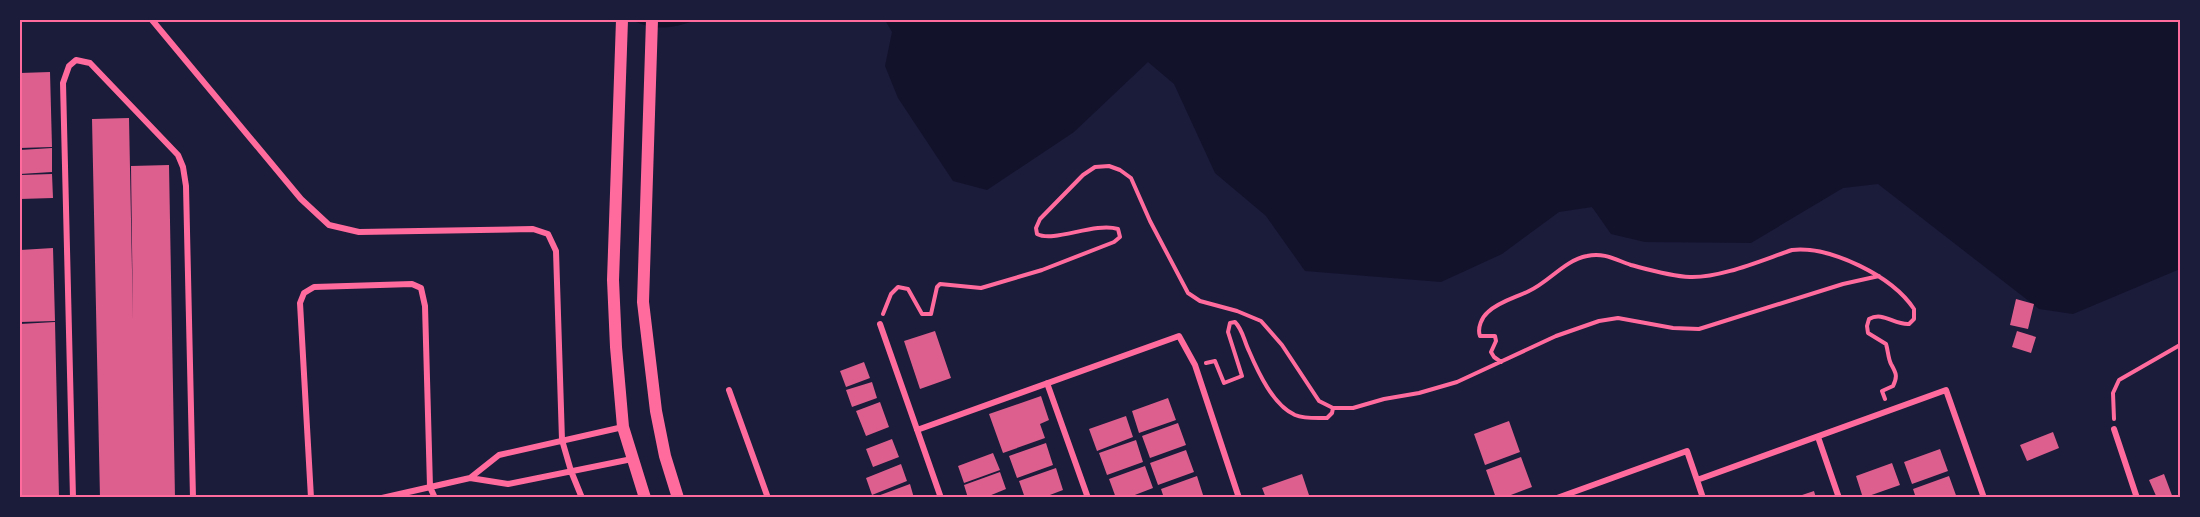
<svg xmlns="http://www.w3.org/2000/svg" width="2200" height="517" font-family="Poppins,sans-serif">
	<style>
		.water { fill: #12122b }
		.building { fill: #dd5f8e }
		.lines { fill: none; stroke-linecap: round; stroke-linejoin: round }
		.path { stroke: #ff6b9d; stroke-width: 4 }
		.minor { stroke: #ff6b9d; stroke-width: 6 }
		.secondary { stroke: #ff6b9d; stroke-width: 12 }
		.neatline { fill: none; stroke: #ff6b9d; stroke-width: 2 }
	</style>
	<rect width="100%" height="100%" fill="#1b1b3a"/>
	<path class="water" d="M632,20H697C673,28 656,32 632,20Z
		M885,20H2180V269L2073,314L2039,309L1878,184L1843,188L1751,243L1645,242L1611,234L1592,207L1559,212L1502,254L1441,282L1305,271L1266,216L1215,173L1174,84L1148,62L1074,132L987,190L953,181L898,98L885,66L892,32Z"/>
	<path class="building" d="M50,72L52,147L20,148V73Z
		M129,118L133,321L131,166L169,165L175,498H100L92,119Z
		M52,148V172L20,174V150Z
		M52,174L53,198L20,199V175Z
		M53,248L55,321L20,322V250Z
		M2016,299L2034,304L2028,329L2010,325Z
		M55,322L59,498H21L20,324Z
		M935,331L951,378L920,389L904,341Z
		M2017,331L2036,337L2031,353L2012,347Z
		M864,362L870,378L846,387L840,371Z
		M872,382L877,398L852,407L846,390Z
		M1041,396L1049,420L1040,424L1045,438L1003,453L989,414Z
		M1168,398L1176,420L1139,433L1132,411Z
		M880,402L889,427L866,436L856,411Z
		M1126,416L1133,437L1097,451L1089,429Z
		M1509,421L1520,452L1485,465L1474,434Z
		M1178,423L1186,445L1150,458L1142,436Z
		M2053,432L2059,448L2027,461L2020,445Z
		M892,439L899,457L873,467L866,449Z
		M1136,440L1143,462L1107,475L1099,453Z
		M1046,443L1053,465L1017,478L1009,456Z
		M1940,449L1948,471L1912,484L1904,462Z
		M1186,450L1194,472L1158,485L1150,463Z
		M993,453L1000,470L964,483L958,466Z
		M1521,457L1532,487L1503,498H1496L1486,470Z
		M1892,463L1900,485L1863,498L1856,476Z
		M901,464L907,481L872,495L866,478Z
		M1145,466L1153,488L1127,498H1116L1109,479Z
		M1056,468L1063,490L1042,498H1025L1019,481Z
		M1000,472L1006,489L984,498H968L964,485Z
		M1302,474L1310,498H1266L1262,488Z
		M2164,474L2173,498H2157L2149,480Z
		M1197,476L1204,498H1164L1161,489Z
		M1949,476L1957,498H1916L1913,489Z
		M910,484L914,498H875V497Z
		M1814,491L1816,498H1796V497Z"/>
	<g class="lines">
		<path class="path" d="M883,314L891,294L898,287L908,289L922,314H931L937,287L940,284L981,288L1042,270L1114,242L1120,237L1118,229C1094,222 1054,243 1037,234L1036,228L1040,219L1083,175L1095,167L1109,166L1120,170L1131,178L1150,221L1188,293L1200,301L1237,311L1261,321L1282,345L1319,401L1333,408H1353L1384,399L1419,393L1457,382L1556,336L1599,321L1618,318L1673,328L1699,329L1843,284L1879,276
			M1501,362L1494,357L1491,352L1496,341L1495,336H1480C1477,328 1482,317 1488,312C1500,301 1515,298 1529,291C1549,282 1565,260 1587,256C1604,252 1616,260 1631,265C1650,270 1670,276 1690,277C1721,278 1762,260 1792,250C1831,246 1892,276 1914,309V319L1909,324C1894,325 1883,311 1869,319L1867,326L1868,333L1886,344C1888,350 1888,358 1891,364C1896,373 1898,376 1893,386L1882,391L1885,399
			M1206,363L1215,361L1224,383L1242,376L1228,332L1230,323L1235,322C1243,330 1244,341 1249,351C1258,372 1273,405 1295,415C1305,419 1316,418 1327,418L1332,413L1333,408
			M2114,419L2113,393L2119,380L2180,345"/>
		<path class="minor" d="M152,20L301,199L329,225L359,232L533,229L548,234L556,251L562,440L571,471L582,498
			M880,324L941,498
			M1047,383L1088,498
			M729,390L768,498
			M2114,429L2137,498
			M917,430L1179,336L1195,365L1239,498
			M1818,437L1839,498
			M470,478L499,455L623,427
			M1697,480L1703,498
			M73,498L63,83L69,66L76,60L90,63L178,155L183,167L186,186L193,498
			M311,498L300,303L304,293L314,287L412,284L421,288L425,306L430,487L435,498
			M382,498L470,478L508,484L632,459
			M1557,498L1687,451L1697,480L1946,390L1984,498"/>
		<path class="secondary" d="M622,20L613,280L616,347L623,427L645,498
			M652,20L643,302L656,411L665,456L678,498"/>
	</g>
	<rect width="2200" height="517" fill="none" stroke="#1b1b3a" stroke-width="42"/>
	<rect x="21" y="21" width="2158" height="475" class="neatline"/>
</svg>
